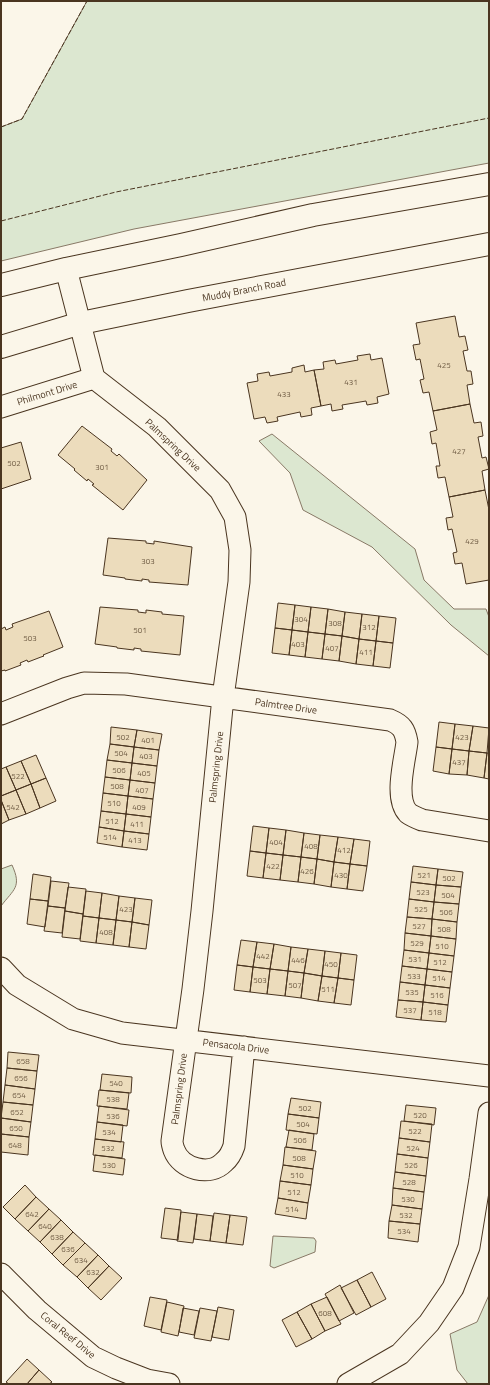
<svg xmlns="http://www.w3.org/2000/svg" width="490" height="1385" font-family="'Titillium Web',sans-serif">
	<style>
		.green { fill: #dce7d0; stroke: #887966 }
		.building { fill: #ecdcbc; stroke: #4a3520 }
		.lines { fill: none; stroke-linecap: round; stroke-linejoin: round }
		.minor-casing { stroke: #4a3520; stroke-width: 23 }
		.major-casing { stroke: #4a3520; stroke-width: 24 }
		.minor { stroke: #fbf6e9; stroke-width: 21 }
		.major { stroke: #fbf6e9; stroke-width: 22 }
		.fence { stroke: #4a3520; stroke-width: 1; stroke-dasharray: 5 2; stroke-linecap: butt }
		.labels { text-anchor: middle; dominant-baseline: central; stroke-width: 3; stroke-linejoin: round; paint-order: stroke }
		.number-label { font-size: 8px; fill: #725f47 }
		.street-label { font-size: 10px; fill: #4a3520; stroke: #fbf6e9 }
	</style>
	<rect width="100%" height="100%" fill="#fbf6e9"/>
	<path class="green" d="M87,1H489V163L134,229L1,261V127L22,119Z
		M272,434L415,549L424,580L454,609H486L489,617V656L451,625L372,547L303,510L290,473L259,441Z
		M12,865C22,887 14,889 1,906V869Z
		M273,1236L314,1238L316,1241L315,1252L274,1268L270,1266Z
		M489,1295V1384H468L457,1370L450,1334L477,1322Z"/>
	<path class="building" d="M455,316L459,337L465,336L468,350L463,351L467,371H471L473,384L467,385L470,404L433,411L429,392L423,393L420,380L424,379L420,359L416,360L413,345L420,344L416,323Z
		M370,354L371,360L382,358L389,394L377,397L378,403L367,405L366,401L342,405L343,409L332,411L331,404L321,406L314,370L324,369L323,362L335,360L336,364L358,360L357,356Z
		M304,365L305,372L314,370L321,406L311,408L312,415L301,417L300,412L277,417L278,421L267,423L265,417L254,419L247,383L258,381L257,374L269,372L270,376L292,372V368Z
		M470,404L474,423L481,422L483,436L478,437L482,458L486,457L489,469L482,471L485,490L449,497L445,477L438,478L436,466H440L436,443L432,444L430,432L437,430L433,411Z
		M82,426L112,449L111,451L117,456L119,454L147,480L123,510L92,485L94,484L88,479L87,481L74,470L75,469L58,455Z
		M21,442L31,479L1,489V448Z
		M485,490L489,510V580L466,584L462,563L455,564L453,553L457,552L452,529L448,530L446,518L453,517L449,497Z
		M108,538L146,541V543L154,544V541L192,547L188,585L149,582V580L142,579V581L125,579V578L103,575Z
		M278,603L295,605L292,630L275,628Z
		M295,605L311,607L308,632L292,630Z
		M100,607L138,610V612L146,613V610L162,612V614L184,616L180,655L141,651V649L134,648V650L117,648V647L95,644Z
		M311,607L328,609L325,634L308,632Z
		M328,609L345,612L342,636L325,634Z
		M49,611L63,647L43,655L44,656L41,657L28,662L27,660L20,663L21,665L5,671V670L1,671V629L5,627L6,630L13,627L12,624Z
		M345,612L362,614L359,639L342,636Z
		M362,614L379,616L376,641L359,639Z
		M379,616L396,618L393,643L376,641Z
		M275,628L292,630L289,655L272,653Z
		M292,630L308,632L305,657L289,655Z
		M308,632L325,634L322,659L305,657Z
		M325,634L342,636L339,661L322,659Z
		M342,636L359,639L356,664L339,661Z
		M359,639L376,641L373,666L356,664Z
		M376,641L393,643L390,668L373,666Z
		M439,722L455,724L452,749L436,747Z
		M455,724L473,726L469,751L452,749Z
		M473,726L489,728L487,753L469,751Z
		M111,727L137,730L134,747L110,744Z
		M137,730L162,734L159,750L134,747Z
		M110,744L134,747L132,763L107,760Z
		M134,747L159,750L157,766L132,763Z
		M436,747L452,749L449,774L433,771Z
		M452,749L469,751L467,775L449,774Z
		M469,751L487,753L484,778L467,775Z
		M487,753H489V779L484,778Z
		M36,755L46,778L31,784L21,761Z
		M107,760L132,763L130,780L105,777Z
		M21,761L31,784L16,790L6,767Z
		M132,763L157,766L155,783L130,780Z
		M6,767L16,790L1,796V769Z
		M105,777L130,780L128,796L103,793Z
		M46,778L56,801L40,808L31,784Z
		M130,780L155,783L153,799L128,796Z
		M31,784L40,808L26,814L16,790Z
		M16,790L26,814L9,820L1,800V796Z
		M103,793L128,796L126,814L101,811Z
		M128,796L153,799L151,817L126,814Z
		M1,800L9,820L1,824Z
		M101,811L126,814L124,831L99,827Z
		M126,814L151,817L149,834L124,831Z
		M253,826L269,828L266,853L250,851Z
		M99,827L124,831L122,847L97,843Z
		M269,828L286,830L283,855L266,853Z
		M286,830L304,833L301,857L283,855Z
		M124,831L149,834L147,850L122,847Z
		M304,833L320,835L317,859L301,857Z
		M320,835L338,837L334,862L317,859Z
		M338,837L354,839L350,864L334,862Z
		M354,839L370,841L367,866L350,864Z
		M250,851L266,853L263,878L247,876Z
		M266,853L283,855L280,880L263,878Z
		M283,855L301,857L298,882L280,880Z
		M301,857L317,859L314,884L298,882Z
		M317,859L334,862L331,887L314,884Z
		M334,862L350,864L347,889L331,887Z
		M350,864L367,866L363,891L347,889Z
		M413,866L438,869L436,885L411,882Z
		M438,869L463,872L461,887L436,885Z
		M33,874L51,877L48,901L30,899Z
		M51,881L69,883L65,908L48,906Z
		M411,882L436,885L434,902L409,899Z
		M436,885L461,887L459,904L434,902Z
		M68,887L86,889L83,914L65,911Z
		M86,891L102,893L99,918L83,916Z
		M102,893L119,896L116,920L99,918Z
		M119,896L135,898L132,922L116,920Z
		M135,898L152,900L149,925L132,922Z
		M30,899L48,901L45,927L27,924Z
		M409,899L434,902L432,919L407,917Z
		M434,902L459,904L457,922L432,919Z
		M48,906L65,908L62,933L44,931Z
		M65,911L83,914L80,939L62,937Z
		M83,916L99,918L96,943L80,941Z
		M407,917L432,919L431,936L405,933Z
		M99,918L116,920L113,945L96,943Z
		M432,919L457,922L456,939L431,936Z
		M116,920L132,922L129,947L113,945Z
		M132,922L149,925L146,949L129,947Z
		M405,933L431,936L429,953L404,950Z
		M431,936L456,939L454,956L429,953Z
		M241,940L257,942L253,967L237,965Z
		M257,942L274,944L270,969L253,967Z
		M274,944L291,947L288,971L270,969Z
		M291,947L308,949L304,973L288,971Z
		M308,949L325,951L322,976L304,973Z
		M404,950L429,953L427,969L402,966Z
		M325,951L341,953L338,978L322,976Z
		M341,953L357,955L354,980L338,978Z
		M429,953L454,956L452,972L427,969Z
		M237,965L253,967L250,992L234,990Z
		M402,966L427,969L425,985L400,982Z
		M253,967L270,969L267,994L250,992Z
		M270,969L288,971L285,996L267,994Z
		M427,969L452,972L450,988L425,985Z
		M288,971L304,973L301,998L285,996Z
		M304,973L322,976L318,1001L301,998Z
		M322,976L338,978L334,1003L318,1001Z
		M338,978L354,980L351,1005L334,1003Z
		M400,982L425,985L423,1002L398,1000Z
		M425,985L450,988L448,1005L423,1002Z
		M398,1000L423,1002L421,1020L396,1017Z
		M423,1002L448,1005L446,1022L421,1020Z
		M8,1052L39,1055L37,1071L7,1068Z
		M7,1068L37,1071L35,1089L5,1085Z
		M102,1074L132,1077L131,1093L100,1090Z
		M5,1085L35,1089L33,1105L3,1102Z
		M99,1090L129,1093L127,1109L97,1106Z
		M291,1098L321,1102L319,1118L288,1114Z
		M3,1102L33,1105L31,1122L1,1118Z
		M406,1105L436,1108L434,1125L404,1121Z
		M99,1106L129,1110L127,1126L97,1122Z
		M288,1114L319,1118L317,1134L286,1130Z
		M1,1118L31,1122L29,1137L1,1134Z
		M401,1121L432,1124L430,1142L399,1138Z
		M97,1122L123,1125L121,1142L95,1139Z
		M289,1130L314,1134L312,1150L286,1147Z
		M1,1134L29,1137L28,1155L1,1152Z
		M399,1138L430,1142L428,1158L397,1154Z
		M95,1139L124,1142L122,1158L93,1155Z
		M285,1147L316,1151L313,1169L283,1165Z
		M397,1154L428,1158L426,1176L395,1172Z
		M95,1155L125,1159L123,1175L93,1171Z
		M283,1165L313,1169L311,1185L280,1181Z
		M395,1172L426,1176L424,1192L393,1188Z
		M280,1181L311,1185L308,1203L278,1198Z
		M25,1185L36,1197L15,1219L3,1207Z
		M393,1188L424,1192L422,1209L392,1205Z
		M36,1197L49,1209L28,1231L15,1219Z
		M278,1198L308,1203L306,1219L275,1214Z
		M392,1205L422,1209L420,1224L389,1221Z
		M165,1208L181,1210L178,1240L161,1238Z
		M49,1209L61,1220L40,1242L28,1231Z
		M181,1212L197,1214L193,1243L177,1241Z
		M214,1213L230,1215L226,1243L210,1241Z
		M197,1214L213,1216L210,1241L194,1239Z
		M230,1215L247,1217L243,1245L226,1243Z
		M61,1220L73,1232L52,1254L40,1242Z
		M389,1221L420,1224L418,1242L388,1238Z
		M73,1232L85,1243L63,1265L52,1254Z
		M85,1243L98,1255L77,1277L63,1265Z
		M98,1255L109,1266L88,1288L77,1277Z
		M109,1266L122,1278L101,1300L88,1288Z
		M372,1272L386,1299L371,1307L357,1280Z
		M357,1280L371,1307L356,1315L341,1288Z
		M340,1285L354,1313L339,1321L325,1294Z
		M150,1297L167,1300L161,1330L144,1326Z
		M327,1297L341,1324L325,1331L311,1304Z
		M167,1302L184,1306L178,1336L161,1332Z
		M311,1304L325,1331L312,1339L297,1312Z
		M218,1307L234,1310L229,1340L212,1337Z
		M183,1308L199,1311L194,1335L179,1332Z
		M200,1308L217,1311L211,1341L194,1338Z
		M297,1312L312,1339L296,1347L282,1320Z
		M27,1359L39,1370L27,1384H9L6,1382Z
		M39,1370L52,1382L49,1384H27Z"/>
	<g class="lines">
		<g class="minor-casing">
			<path id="minor" d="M66,269L94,378L157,427L220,490L235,517L240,550L239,582L223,697L202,911L193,989L172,1141C172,1143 173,1147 174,1150C181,1169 210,1177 224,1162C229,1158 232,1152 234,1146L244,1047
				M1,407L94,378
				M1,714L67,688L84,683L126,684L390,720C402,725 405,730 407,742C405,760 394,798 408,813C412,816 417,818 422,820L489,831
				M1,968L17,985L73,1019L122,1033L489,1076
				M1,1274L37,1310L93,1357L116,1368L147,1380L169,1384
				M348,1384L400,1354L429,1323L453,1288L469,1247L480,1179L489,1113"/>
		</g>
		<g class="major-casing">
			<path id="major" d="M1,285L66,269L181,245L313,215L489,184
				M1,347L81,323L188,301L489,244"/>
		</g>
		<use href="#minor" class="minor"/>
		<use href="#major" class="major"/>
		<path class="fence" d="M1,127L22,119L87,1
			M1,221L116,192L489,118"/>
	</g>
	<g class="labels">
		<g class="number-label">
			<text x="444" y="365">425</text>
			<text x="351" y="382">431</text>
			<text x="284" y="394">433</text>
			<text x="459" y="451">427</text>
			<text x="14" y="463">502</text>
			<text x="102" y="467">301</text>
			<text x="472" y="541">429</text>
			<text x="148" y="561">303</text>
			<text x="301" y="619">304</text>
			<text x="335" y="623">308</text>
			<text x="369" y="627">312</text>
			<text x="140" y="630">501</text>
			<text x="30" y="638">503</text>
			<text x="298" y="644">403</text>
			<text x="332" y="648">407</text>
			<text x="366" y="652">411</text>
			<text x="123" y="737">502</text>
			<text x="462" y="737">423</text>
			<text x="148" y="740">401</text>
			<text x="121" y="753">504</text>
			<text x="146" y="756">403</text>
			<text x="459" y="762">437</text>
			<text x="119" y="770">506</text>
			<text x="144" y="773">405</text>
			<text x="18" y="776">522</text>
			<text x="117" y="786">508</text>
			<text x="142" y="790">407</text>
			<text x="114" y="803">510</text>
			<text x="13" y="807">542</text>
			<text x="139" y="807">409</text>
			<text x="112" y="821">512</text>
			<text x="137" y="824">411</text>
			<text x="110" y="837">514</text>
			<text x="135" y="840">413</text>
			<text x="276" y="842">404</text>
			<text x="311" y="846">408</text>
			<text x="344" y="850">412</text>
			<text x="273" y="866">422</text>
			<text x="307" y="871">426</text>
			<text x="341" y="875">430</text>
			<text x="424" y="875">521</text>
			<text x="449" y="878">502</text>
			<text x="423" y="892">523</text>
			<text x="448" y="895">504</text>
			<text x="126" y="909">423</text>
			<text x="421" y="909">525</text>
			<text x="446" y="912">506</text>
			<text x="419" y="926">527</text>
			<text x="444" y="929">508</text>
			<text x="106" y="932">408</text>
			<text x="417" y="943">529</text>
			<text x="442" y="946">510</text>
			<text x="263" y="956">442</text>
			<text x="415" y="959">531</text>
			<text x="298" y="960">446</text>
			<text x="440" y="962">512</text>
			<text x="331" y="964">450</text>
			<text x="414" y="976">533</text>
			<text x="439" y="978">514</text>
			<text x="260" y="980">503</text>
			<text x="295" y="985">507</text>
			<text x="328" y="989">511</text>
			<text x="412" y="992">535</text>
			<text x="437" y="995">516</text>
			<text x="410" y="1010">537</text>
			<text x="435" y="1012">518</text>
			<text x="23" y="1061">658</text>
			<text x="21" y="1078">656</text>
			<text x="116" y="1083">540</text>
			<text x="19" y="1095">654</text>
			<text x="113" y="1099">538</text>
			<text x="305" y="1108">502</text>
			<text x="17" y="1112">652</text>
			<text x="420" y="1115">520</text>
			<text x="113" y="1116">536</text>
			<text x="303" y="1124">504</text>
			<text x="16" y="1128">650</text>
			<text x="415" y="1131">522</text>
			<text x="109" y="1132">534</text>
			<text x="300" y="1140">506</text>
			<text x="15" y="1145">648</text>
			<text x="108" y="1148">532</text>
			<text x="413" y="1148">524</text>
			<text x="299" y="1158">508</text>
			<text x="109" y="1165">530</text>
			<text x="411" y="1165">526</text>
			<text x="297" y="1175">510</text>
			<text x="409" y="1182">528</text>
			<text x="294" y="1192">512</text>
			<text x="408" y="1199">530</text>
			<text x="292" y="1209">514</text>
			<text x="32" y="1214">642</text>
			<text x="406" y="1215">532</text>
			<text x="45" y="1226">640</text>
			<text x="404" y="1231">534</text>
			<text x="57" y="1237">638</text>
			<text x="68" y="1249">636</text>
			<text x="81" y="1260">634</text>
			<text x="93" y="1272">632</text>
			<text x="325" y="1313">608</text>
		</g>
		<g class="street-label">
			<text transform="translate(244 290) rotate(-11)">Muddy Branch Road</text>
			<text transform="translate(47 393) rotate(-17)">Philmont Drive</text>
			<text transform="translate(173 445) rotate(43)">Palmspring Drive</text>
			<text transform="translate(286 706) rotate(8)">Palmtree Drive</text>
			<text transform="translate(216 767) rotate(-84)">Palmspring Drive</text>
			<text transform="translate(236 1046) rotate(7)">Pensacola Drive</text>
			<text transform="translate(179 1089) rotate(-83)">Palmspring Drive</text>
			<text transform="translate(68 1335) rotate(39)">Coral Reef Drive</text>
		</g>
	</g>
	<rect width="490" height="1385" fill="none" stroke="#4a3520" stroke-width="4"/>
</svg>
